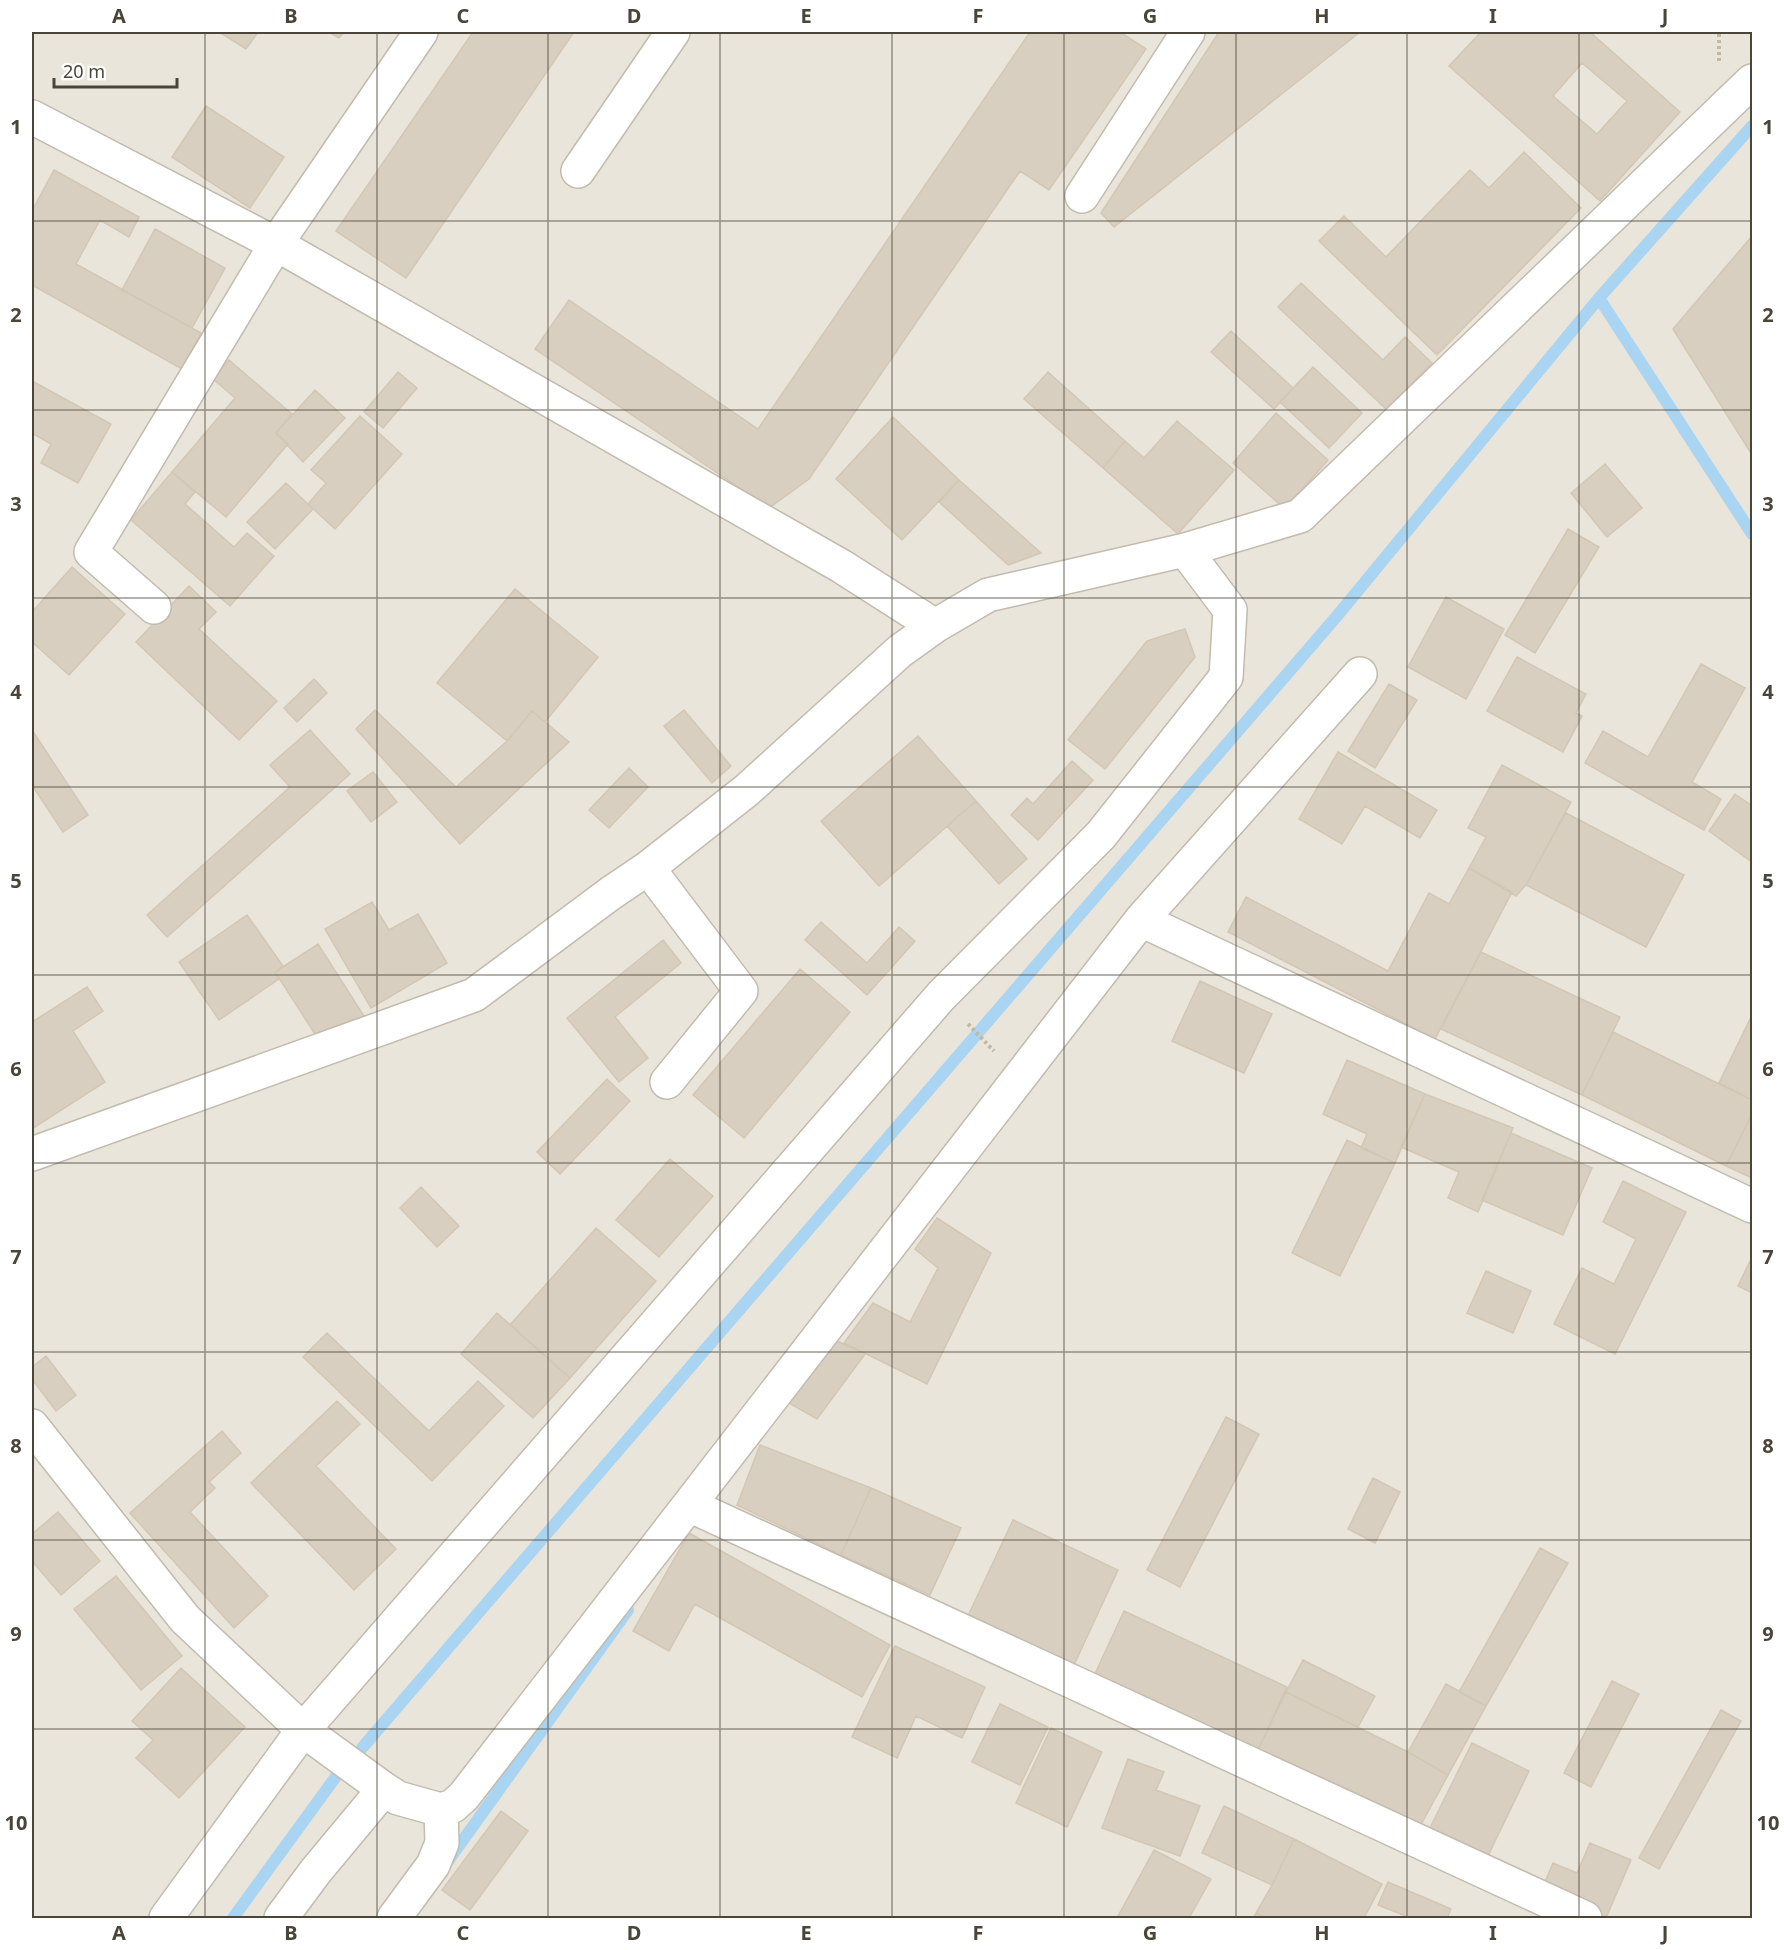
<svg xmlns="http://www.w3.org/2000/svg" width="1784" height="1950" font-family="'Noto Sans',sans-serif">
	<style>
		.residential { fill: #eae5da }
		.lines { fill: none; stroke-linecap: round; stroke-linejoin: round }
		.stream { stroke: #a9d4f2; stroke-width: 12 }
		.building { fill: #d8cfc1; stroke: #d3c7b4; stroke-width: 1.5; fill-rule: evenodd }
		.minor-casing { stroke: #c2bbae; stroke-width: 36 }
		.path { stroke: #c4b79f; stroke-width: 4; stroke-dasharray: 3 3; stroke-linecap: butt }
		.minor { stroke: #fff; stroke-width: 33 }
		.grid { fill: none; stroke: #4b4439; stroke-width: 1.5; stroke-opacity: 0.55 }
		.neatline { fill: none; stroke: #4b4439; stroke-width: 2 }
		.grid-label { font-size: 20px; text-anchor: middle; font-weight: bold; fill: #4b4439 }
	</style>
	<rect width="100%" height="100%" fill="#f6f3ec"/>
	<path class="residential" d="M32,32H1752V1918H32Z"/>
	<g class="lines">
		<path class="stream" d="M1599,298L1752,534
			M362,1748L1337,616L1599,298L1752,126
			M448,1861L628,1610
			M233,1918L340,1771"/>
	</g>
	<path class="building" d="M219,32H258L246,49Z
		M329,32H344L339,38Z
		M473,32H574L406,278L336,231Z
		M1030,32H1120L1146,49L1049,190L1020,171L809,479L769,508L535,349L569,300L758,429Z
		M1219,32H1360L1114,227L1101,213Z
		M1481,32H1590L1680,112L1600,201L1449,66ZM1582,63L1627,101L1597,134L1553,96Z
		M206,106L284,157L250,208L172,157Z
		M1524,152L1581,208L1437,355L1319,241L1344,216L1386,257L1470,170L1489,188Z
		M54,170L139,217L129,237L100,220L76,264L201,333L182,369L32,285V211Z
		M155,229L225,268L192,328L122,290Z
		M1752,236V455L1673,329Z
		M1301,283L1383,360L1405,337L1432,363L1386,409L1278,307Z
		M1231,331L1293,388L1274,409L1211,352Z
		M229,360L292,414L276,433L288,444L226,517L172,472L235,398L213,379Z
		M1313,367L1362,413L1329,448L1280,402Z
		M398,372L417,388L383,428L364,412Z
		M1048,372L1125,441L1103,468L1024,399Z
		M32,381L111,424L78,483L41,463L51,444L32,433Z
		M315,390L345,418L303,462L276,433Z
		M1276,413L1328,460L1285,509L1233,463Z
		M360,416L402,454L335,529L308,504L326,483L311,470Z
		M893,417L959,480L902,540L836,479Z
		M1177,421L1234,470L1178,534L1103,468L1125,441L1144,458Z
		M1605,464L1642,508L1607,537L1571,493Z
		M172,472L195,492L185,504L234,547L247,533L274,556L230,606L131,520Z
		M959,480L1041,553L1008,565L939,502Z
		M286,483L313,509L275,549L247,522Z
		M1568,529L1599,547L1535,653L1505,635Z
		M72,567L125,614L69,675L32,642V612Z
		M189,586L216,612L199,629L277,701L239,740L136,642Z
		M515,589L598,657L545,722L532,711L507,741L437,683Z
		M1446,597L1504,629L1466,699L1408,667Z
		M1185,629L1195,657L1105,769L1068,740L1147,641Z
		M1517,657L1586,694L1576,713L1582,716L1563,752L1487,711Z
		M1701,664L1745,688L1692,782L1721,799L1704,830L1585,763L1603,731L1648,757Z
		M314,679L327,693L297,722L284,708Z
		M1389,684L1417,700L1375,768L1348,751Z
		M375,710L456,787L507,741L532,711L569,742L460,844L356,729Z
		M684,710L731,766L712,783L664,726Z
		M32,730L88,815L63,832L32,785Z
		M310,730L350,774L167,937L147,915L290,787L270,765Z
		M918,736L976,801L879,886L821,821Z
		M1338,752L1437,810L1420,838L1365,806L1342,844L1299,819Z
		M1072,761L1093,780L1038,840L1011,815L1027,798L1033,804Z
		M1502,765L1571,802L1526,885L1516,896L1469,868L1486,837L1468,828Z
		M629,768L648,787L609,828L589,810Z
		M373,772L397,802L371,822L347,791Z
		M1735,794L1752,806V862L1709,831Z
		M976,801L1027,859L999,884L947,826Z
		M1566,813L1684,875L1646,947L1526,885Z
		M1469,868L1512,892L1435,1039L1228,932L1246,897L1388,971L1429,893L1449,904Z
		M372,902L389,930L418,914L447,963L371,1008L325,929Z
		M247,915L283,966L275,972L279,979L219,1020L179,962Z
		M821,922L867,963L899,927L915,941L867,995L805,940Z
		M663,940L681,963L615,1017L648,1058L619,1082L567,1018Z
		M318,944L364,1016L315,1034L275,972Z
		M1481,952L1620,1017L1582,1095L1441,1029Z
		M800,969L850,1012L744,1138L693,1095Z
		M1200,981L1272,1014L1244,1073L1172,1041Z
		M87,987L103,1011L73,1031L105,1082L32,1129V1022Z
		M1752,1015V1100L1719,1083Z
		M1613,1032L1752,1100V1114L1726,1166L1582,1095Z
		M1347,1060L1425,1094L1395,1163L1361,1148L1367,1134L1323,1114Z
		M607,1079L630,1101L560,1174L537,1152Z
		M1425,1094L1513,1128L1478,1212L1448,1198L1459,1172L1401,1147Z
		M1752,1114V1178L1726,1166Z
		M1511,1133L1592,1168L1563,1235L1482,1200Z
		M1347,1140L1395,1163L1340,1276L1292,1253Z
		M670,1159L713,1196L659,1257L616,1220Z
		M1623,1181L1686,1212L1615,1354L1554,1324L1582,1268L1614,1284L1636,1239L1603,1222Z
		M421,1187L459,1226L437,1247L400,1208Z
		M937,1218L991,1253L927,1384L844,1343L873,1303L910,1322L938,1268L915,1249Z
		M596,1228L656,1281L570,1378L510,1325Z
		M1752,1257V1293L1738,1286Z
		M1486,1271L1531,1291L1513,1333L1467,1313Z
		M497,1313L570,1378L533,1418L461,1354Z
		M327,1333L429,1431L478,1381L504,1406L432,1481L303,1357Z
		M837,1341L865,1354L817,1419L789,1403Z
		M46,1356L76,1395L56,1411L32,1379V1367Z
		M337,1401L360,1424L316,1466L396,1549L354,1590L251,1483Z
		M1226,1417L1259,1434L1180,1587L1147,1570Z
		M222,1431L241,1453L209,1482L215,1488L190,1512L268,1596L234,1628L130,1513Z
		M760,1445L871,1488L841,1555L737,1505Z
		M1373,1478L1400,1492L1375,1543L1348,1529Z
		M871,1488L961,1528L930,1595L841,1555Z
		M58,1512L100,1561L61,1595L32,1561V1534Z
		M1013,1520L1118,1570L1074,1665L968,1616Z
		M689,1533L890,1645L862,1697L695,1604L669,1651L633,1631Z
		M1540,1548L1568,1563L1486,1706L1459,1692Z
		M116,1576L182,1656L141,1690L74,1609Z
		M1124,1611L1287,1687L1257,1752L1094,1676Z
		M895,1646L985,1687L962,1738L916,1716L897,1758L852,1737Z
		M1303,1660L1375,1696L1358,1727L1286,1692Z
		M181,1668L245,1727L179,1798L136,1758L153,1740L132,1721Z
		M1612,1681L1639,1694L1591,1787L1564,1773Z
		M1446,1684L1486,1706L1448,1775L1408,1752Z
		M1286,1692L1408,1752L1448,1775L1418,1830L1257,1752Z
		M1000,1704L1048,1727L1020,1785L972,1762Z
		M1721,1710L1741,1721L1659,1869L1639,1858Z
		M1051,1728L1102,1752L1067,1827L1016,1803Z
		M1472,1743L1529,1771L1485,1862L1427,1834Z
		M1128,1759L1164,1772L1156,1790L1200,1806L1180,1856L1102,1828Z
		M1224,1806L1294,1839L1272,1885L1202,1853Z
		M501,1811L528,1831L470,1910L442,1890Z
		M1294,1839L1382,1884L1364,1918H1267L1256,1913L1272,1885Z
		M1590,1843L1631,1860L1606,1918L1542,1889L1553,1863L1577,1873Z
		M1154,1850L1211,1879L1189,1918H1117Z
		M1388,1882L1451,1909L1447,1918H1411L1378,1905Z
		M1256,1913L1267,1918H1253Z"/>
	<g class="lines">
		<g class="minor-casing">
			<path id="minor" d="M32,117L276,244L841,566L935,626
				M578,171L673,32
				M1082,196L1188,32
				M154,607L91,552L276,244L421,32
				M648,868L741,991L667,1082
				M1141,920L1752,1206
				M32,1154L474,995L611,893L648,868L747,790L900,651L935,626L988,595L1185,550L1300,516L1752,81
				M32,1426L185,1619L303,1730L384,1789
				M689,1505L1585,1918
				M166,1918L303,1730L941,996L1101,835L1226,677L1230,610L1185,550
				M281,1918L315,1872L384,1789L398,1798L441,1810L453,1806L464,1796L1141,920L1360,674
				M394,1918L433,1865L442,1843L441,1810"/>
		</g>
		<path class="path" d="M1719,61V32
			M968,1024L994,1051"/>
		<use href="#minor" class="minor"/>
	</g>
	<path class="grid" d="M205,32V1918M377,32V1918M548,32V1918M720,32V1918M892,32V1918M1064,32V1918M1236,32V1918M1407,32V1918M1579,32V1918M32,221H1752M32,410H1752M32,598H1752M32,787H1752M32,975H1752M32,1163H1752M32,1352H1752M32,1540H1752M32,1729H1752"/>
	<rect width="1784" height="1950" fill="none" stroke="#ffffff" stroke-width="66"/>
	<path d="M54 78v9h123v-9" fill="none" stroke="#4b4439" stroke-width="3"/>
	<text x="63" y="78" font-size="18" fill="#4b4439" stroke="#ffffff" stroke-width="4.5" paint-order="stroke">20 m</text>
	<rect x="33" y="33" width="1718" height="1884" class="neatline"/>
	<g class="grid-label">
		<text x="119" y="23">A</text>
		<text x="291" y="23">B</text>
		<text x="463" y="23">C</text>
		<text x="634" y="23">D</text>
		<text x="806" y="23">E</text>
		<text x="978" y="23">F</text>
		<text x="1150" y="23">G</text>
		<text x="1322" y="23">H</text>
		<text x="1493" y="23">I</text>
		<text x="1665" y="23">J</text>
		<text x="16" y="134">1</text>
		<text x="1768" y="134">1</text>
		<text x="16" y="322">2</text>
		<text x="1768" y="322">2</text>
		<text x="16" y="511">3</text>
		<text x="1768" y="511">3</text>
		<text x="16" y="699">4</text>
		<text x="1768" y="699">4</text>
		<text x="16" y="888">5</text>
		<text x="1768" y="888">5</text>
		<text x="16" y="1076">6</text>
		<text x="1768" y="1076">6</text>
		<text x="16" y="1264">7</text>
		<text x="1768" y="1264">7</text>
		<text x="16" y="1453">8</text>
		<text x="1768" y="1453">8</text>
		<text x="16" y="1641">9</text>
		<text x="1768" y="1641">9</text>
		<text x="16" y="1830">10</text>
		<text x="1768" y="1830">10</text>
		<text x="119" y="1940">A</text>
		<text x="291" y="1940">B</text>
		<text x="463" y="1940">C</text>
		<text x="634" y="1940">D</text>
		<text x="806" y="1940">E</text>
		<text x="978" y="1940">F</text>
		<text x="1150" y="1940">G</text>
		<text x="1322" y="1940">H</text>
		<text x="1493" y="1940">I</text>
		<text x="1665" y="1940">J</text>
	</g>
</svg>
